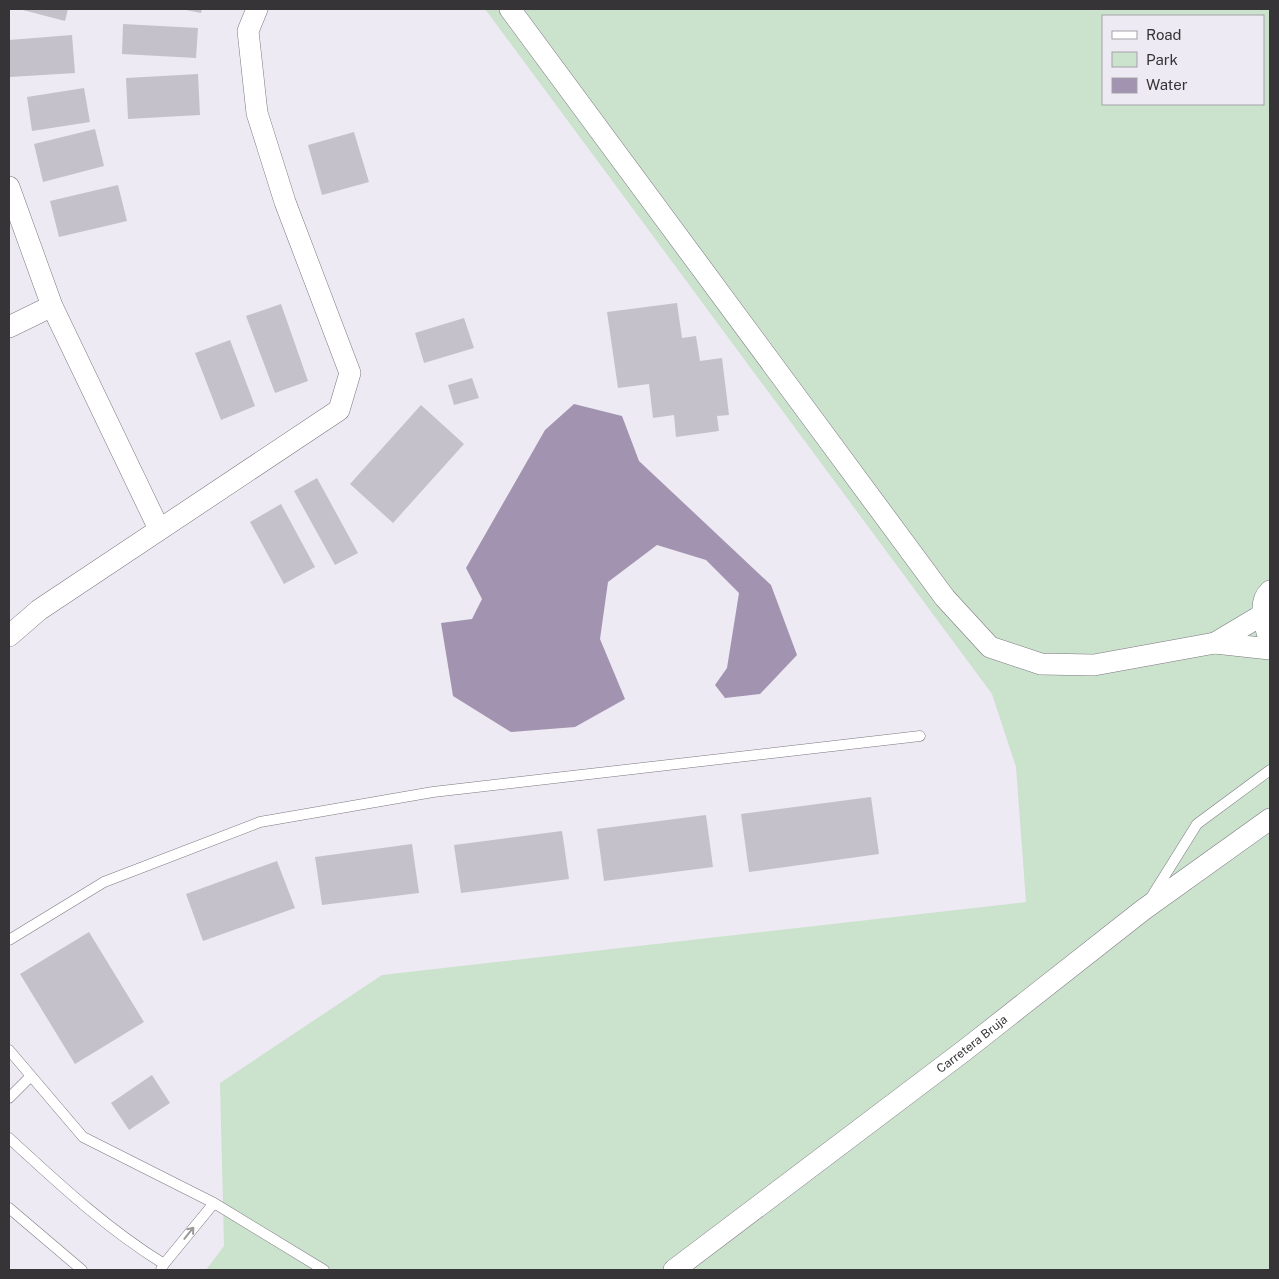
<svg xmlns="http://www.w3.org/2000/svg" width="1279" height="1279" font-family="'Public Sans',sans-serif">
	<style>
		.green { fill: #cbe2cd; fill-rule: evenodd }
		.water { fill: #a293b1 }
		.building { fill: #c5c1ca }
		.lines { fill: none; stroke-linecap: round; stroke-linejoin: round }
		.service-casing { stroke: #7c7880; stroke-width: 11 }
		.minor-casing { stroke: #7c7880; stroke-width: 22 }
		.service { stroke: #fff; stroke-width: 10 }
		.minor { stroke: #fff; stroke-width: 21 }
		.oneway { stroke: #9a9a9b }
		.labels { text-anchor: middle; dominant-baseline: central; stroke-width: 4.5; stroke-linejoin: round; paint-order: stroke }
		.street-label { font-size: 12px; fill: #363437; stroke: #eeeaf3 }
	</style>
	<rect width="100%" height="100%" fill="#eeeaf3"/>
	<path class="green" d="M485,9H1270V1270H206L224,1246L220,1083L382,975L1026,902L1016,767L992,694ZM1103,16H1263V104H1103Z"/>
	<path class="water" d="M574,404L622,416L639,461L771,585L797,655L760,694L725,698L715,685L727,668L739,593L706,560L657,545L608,582L600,639L625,699L575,727L511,732L453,696L441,623L472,619L482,599L466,568L545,430Z"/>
	<path class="building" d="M19,9H68L65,21Z
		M181,9H202L201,13Z
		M123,24L198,28L196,58L122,54Z
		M72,35L75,73L10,77L9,40Z
		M198,74L200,115L128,119L126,78Z
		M84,88L90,122L32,131L27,97Z
		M95,129L104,166L43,182L34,144Z
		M354,132L369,182L322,195L308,145Z
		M118,185L127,221L59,237L50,201Z
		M677,303L682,338L696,336L700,361L722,358L729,415L717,416L719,431L676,437L674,415L653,418L649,384L618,388L607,312Z
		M281,304L308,381L275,393L246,316Z
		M464,318L474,348L424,363L415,333Z
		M230,340L255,406L221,420L195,353Z
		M472,378L479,398L454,405L448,385Z
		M421,405L464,444L393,523L350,484Z
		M317,478L358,553L335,565L294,491Z
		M281,504L315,567L284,584L250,522Z
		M871,797L879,854L749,872L741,814Z
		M706,815L713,867L604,881L597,829Z
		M562,831L569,879L461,893L454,845Z
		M412,844L419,893L322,905L315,857Z
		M277,861L295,908L203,941L186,894Z
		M89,932L144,1022L75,1064L20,974Z
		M152,1075L170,1103L129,1130L111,1103Z"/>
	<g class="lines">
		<g class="service-casing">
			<path id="service" d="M1152,896L1197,824L1270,770
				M9,940L104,882L260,822L433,792L920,736
				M9,1050L83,1137L214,1203L324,1270
				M9,1098L31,1076
				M9,1138C58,1183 107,1229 164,1264
				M9,1208L82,1270
				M161,1270L164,1264L214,1203"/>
		</g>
		<g class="minor-casing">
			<g id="minor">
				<path d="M510,9L945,598L990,647L1041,664L1094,665L1215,643L1270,649"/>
				<path d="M9,187L52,306L159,529"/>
				<path d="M9,327L52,306"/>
				<path d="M1270,591C1258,602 1264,622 1268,636L1270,638"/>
				<path d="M9,636L39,610L339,410L350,373L285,202L257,113L248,31L257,9"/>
				<path d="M1215,643L1262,615"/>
				<path id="s1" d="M674,1270L965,1050L1143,910L1270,819"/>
			</g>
		</g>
		<use href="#service" class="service"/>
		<use href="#minor" class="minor"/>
	</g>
	<defs><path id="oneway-shaft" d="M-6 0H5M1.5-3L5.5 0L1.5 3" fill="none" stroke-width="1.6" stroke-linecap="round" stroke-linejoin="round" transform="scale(1.25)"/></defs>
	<use class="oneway" href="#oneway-shaft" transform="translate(189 1233) rotate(-51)"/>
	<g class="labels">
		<g class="street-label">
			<text stroke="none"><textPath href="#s1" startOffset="374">Carretera Bruja</textPath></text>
		</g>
	</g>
	<rect width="1279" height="1279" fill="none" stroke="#363437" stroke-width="20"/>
	<rect x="1102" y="15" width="162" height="90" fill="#eeeaf3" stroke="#a4a1a8"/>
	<rect x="1112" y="31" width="25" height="8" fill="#ffffff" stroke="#a4a1a8"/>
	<text x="1146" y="40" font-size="15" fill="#363437">Road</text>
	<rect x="1112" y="52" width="25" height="15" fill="#cbe2cd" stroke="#a4a1a8"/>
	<text x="1146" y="65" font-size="15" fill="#363437">Park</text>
	<rect x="1112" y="78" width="25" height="15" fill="#a293b1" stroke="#a4a1a8"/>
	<text x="1146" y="90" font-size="15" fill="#363437">Water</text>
</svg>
